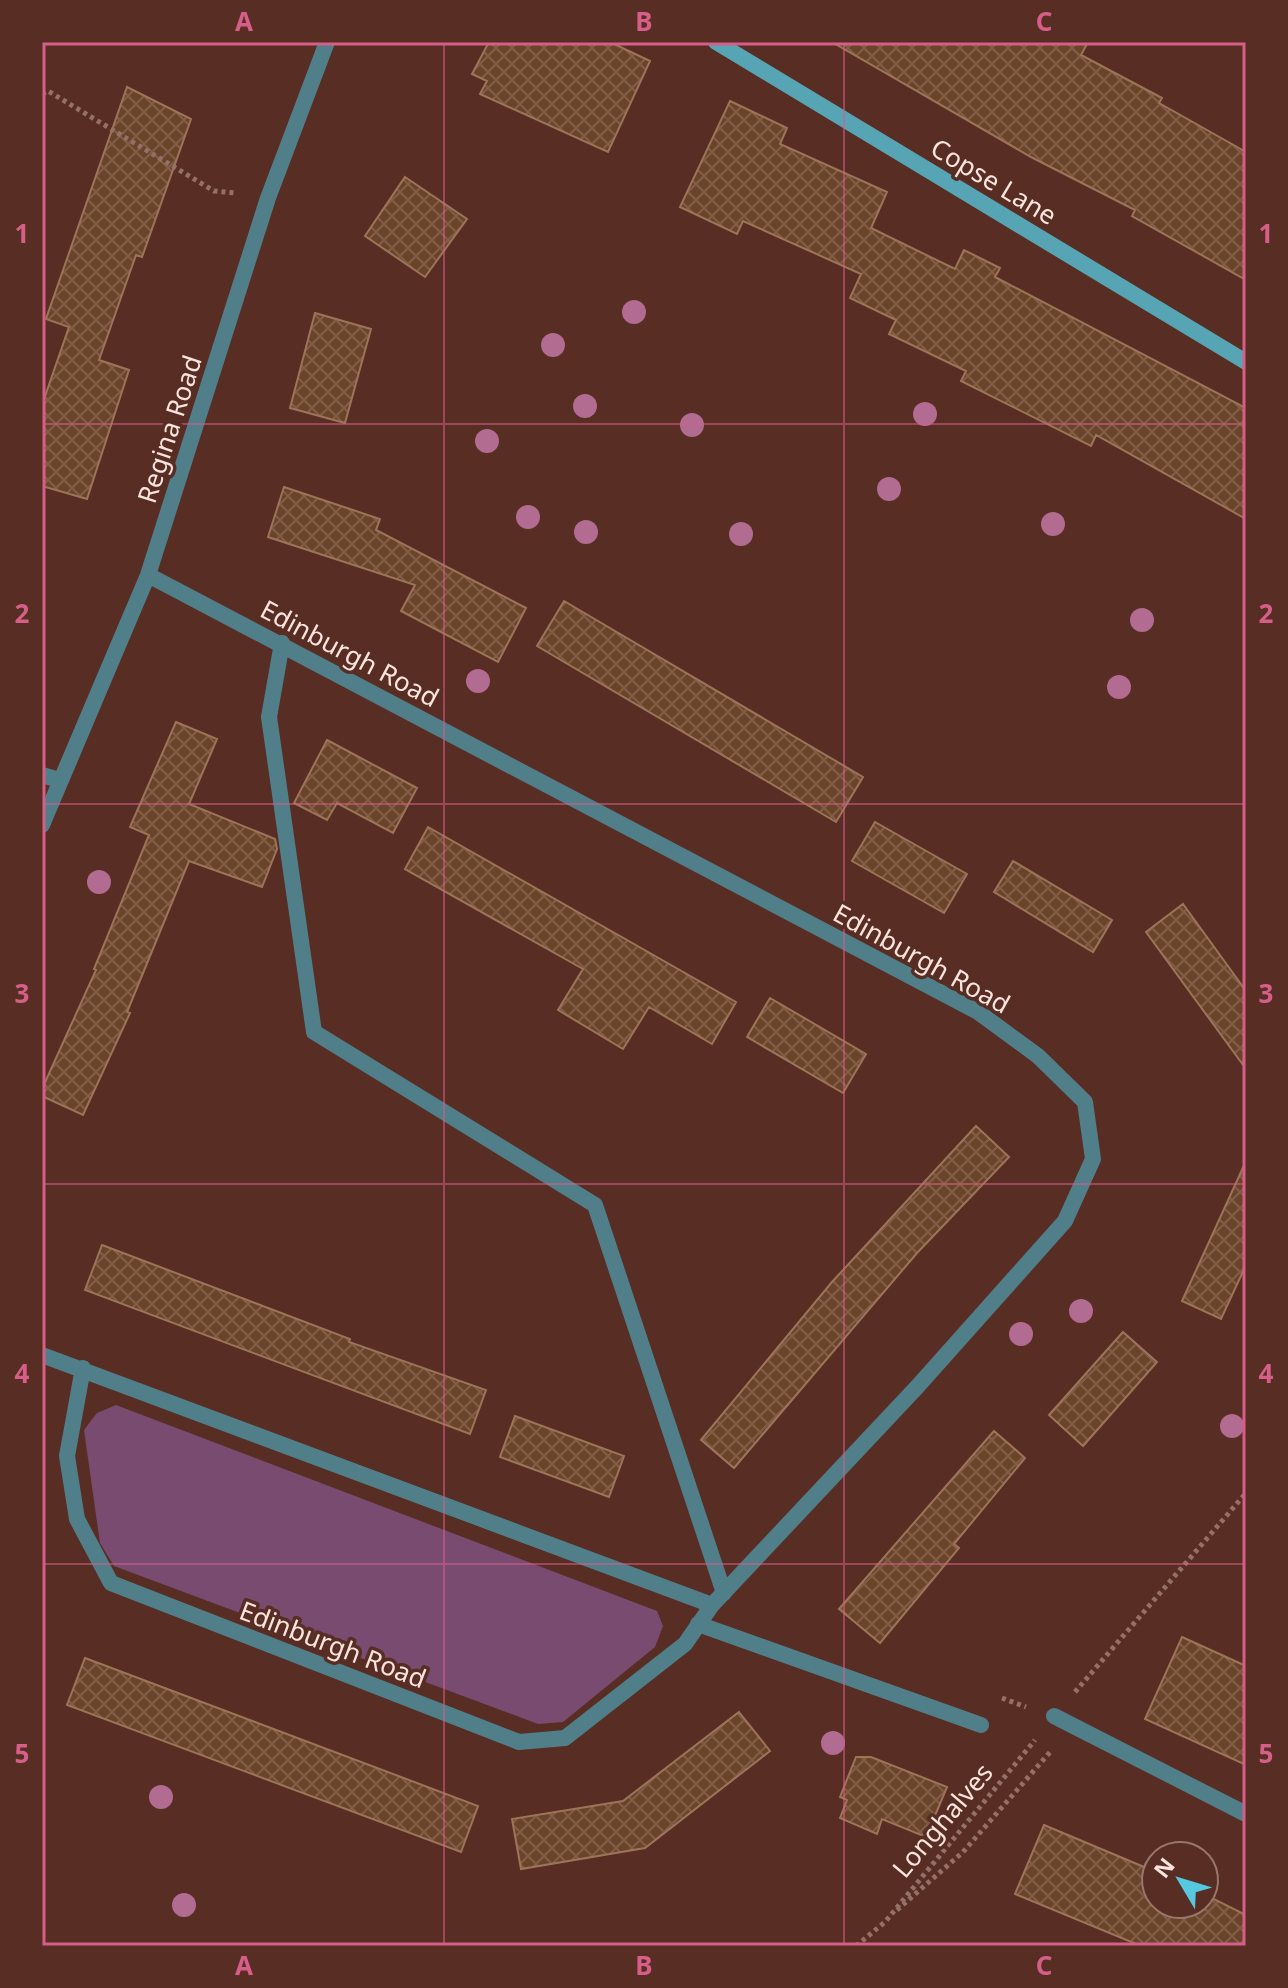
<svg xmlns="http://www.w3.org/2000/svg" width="1288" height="1988" font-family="'Noto Sans',sans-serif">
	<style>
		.green { fill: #7a4b71 }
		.building { fill: url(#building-cross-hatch); stroke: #9e7459; stroke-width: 2 }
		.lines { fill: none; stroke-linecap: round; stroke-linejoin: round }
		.path { stroke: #947068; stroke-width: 5; stroke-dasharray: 4 4; stroke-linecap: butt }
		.lane { stroke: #507e89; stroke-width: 16 }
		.street { stroke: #507e89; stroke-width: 16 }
		.secondary { stroke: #57a4b4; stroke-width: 16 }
		.tree { fill: #b26b91 }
		.grid { fill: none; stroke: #d65f89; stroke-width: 2; stroke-opacity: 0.55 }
		.labels { text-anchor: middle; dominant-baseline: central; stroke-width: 7; stroke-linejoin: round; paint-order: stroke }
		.street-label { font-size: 26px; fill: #fbe4df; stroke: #582d23 }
		.neatline { fill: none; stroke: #d65f89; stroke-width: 3 }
		.grid-label { font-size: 26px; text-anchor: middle; font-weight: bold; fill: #d65f89 }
	</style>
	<defs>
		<pattern id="building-cross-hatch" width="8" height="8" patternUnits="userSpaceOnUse" patternTransform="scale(2)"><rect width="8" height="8" fill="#6a4329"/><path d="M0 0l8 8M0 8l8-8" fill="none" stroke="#805e48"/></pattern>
	</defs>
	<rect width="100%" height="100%" fill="#582d23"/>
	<path class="green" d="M116,1405L657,1611L663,1626L655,1647L563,1722L538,1724L114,1566L100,1543L84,1430L97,1413Z"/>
	<path class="building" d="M489,42H610L650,61L608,152L480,94L487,81L472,74Z
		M832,42H1088L1081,55L1162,98L1159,103L1246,152V280L1132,216L1135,210L1031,157Z
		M127,87L191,119L142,257L136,255L99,360L129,370L87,499L42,486V405L69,327L46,319Z
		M730,101L787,128L780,144L887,192L871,228L955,269L964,250L1000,268L995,277L1246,408V519L1096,435L1091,446L961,381L966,371L889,334L896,320L850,298L861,274L743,221L737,234L680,207Z
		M405,177L467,219L425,277L365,236Z
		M315,313L371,329L345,423L290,408Z
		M284,487L380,519L376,530L526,608L498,662L401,611L415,585L268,537Z
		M564,601L863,777L836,822L537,646Z
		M176,722L217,739L189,804L275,839L277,849L262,887L189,861L127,1012L130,1013L83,1115L42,1096V1089L96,970L94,969L149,835L130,827Z
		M327,740L417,788L393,833L337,803L327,820L294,803Z
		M875,822L967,874L944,913L852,861Z
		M428,827L736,1002L712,1044L649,1007L623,1049L558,1010L583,969L405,869Z
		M1013,861L1112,920L1093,952L994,892Z
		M1183,904L1246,991V1069L1146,932Z
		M770,998L866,1054L843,1093L747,1037Z
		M976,1126L1009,1157L917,1253L734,1468L701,1440L832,1282Z
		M1246,1161V1265L1221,1319L1182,1301Z
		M102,1245L350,1339L349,1342L486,1390L470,1434L85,1290Z
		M1123,1332L1157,1362L1083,1446L1049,1415Z
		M515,1416L624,1456L609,1497L500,1457Z
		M994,1431L1025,1458L954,1544L959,1548L880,1643L839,1609Z
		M1182,1637L1246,1666V1765L1145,1719Z
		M85,1658L478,1806L461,1852L67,1705Z
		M739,1712L770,1751L645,1848L521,1869L512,1819L623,1801Z
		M856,1757H871L947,1787L926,1837L882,1819L877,1834L840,1818L847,1800L840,1797Z
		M1044,1825L1156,1872V1904H1204V1894L1246,1915V1946H1141L1015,1894Z"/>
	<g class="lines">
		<path class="path" d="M42,94L48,91L214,191L235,193
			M1075,1692L1246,1493
			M1002,1698L1026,1707
			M897,1910L963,1852L1051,1751
			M856,1946L885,1922L1035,1740"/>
		<path class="lane" d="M282,643L269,717L314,1032L595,1205L724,1593
			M698,1624L981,1725"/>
		<path class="street" d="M42,775L59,780
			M42,825L148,575L268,198L327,42
			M42,1355L712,1605
			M83,1368L67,1456L77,1519L111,1583L519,1742L565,1738L685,1644L712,1605L917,1387L1065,1221L1093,1159L1085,1102L1038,1056L978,1012L148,575
			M1054,1716L1246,1814"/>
		<path class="secondary" d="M716,42L1246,362"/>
	</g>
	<g class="tree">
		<circle cx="634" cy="312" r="12"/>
		<circle cx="553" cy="345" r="12"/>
		<circle cx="585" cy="406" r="12"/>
		<circle cx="925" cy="414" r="12"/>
		<circle cx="692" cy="425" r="12"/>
		<circle cx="487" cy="441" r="12"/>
		<circle cx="889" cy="489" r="12"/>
		<circle cx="528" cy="517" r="12"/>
		<circle cx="1053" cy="524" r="12"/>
		<circle cx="586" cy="532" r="12"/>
		<circle cx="741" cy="534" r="12"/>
		<circle cx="1142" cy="620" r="12"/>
		<circle cx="478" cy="681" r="12"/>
		<circle cx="1119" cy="687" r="12"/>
		<circle cx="99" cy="882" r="12"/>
		<circle cx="1081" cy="1311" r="12"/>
		<circle cx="1021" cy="1334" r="12"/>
		<circle cx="1232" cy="1426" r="12"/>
		<circle cx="833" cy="1743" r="12"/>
		<circle cx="161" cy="1797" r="12"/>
		<circle cx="184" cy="1905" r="12"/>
	</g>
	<path class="grid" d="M444,42V1946M844,42V1946M42,424H1246M42,804H1246M42,1184H1246M42,1564H1246"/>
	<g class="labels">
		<g class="street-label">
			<text transform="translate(994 181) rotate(31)">Copse Lane</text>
			<text transform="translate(169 429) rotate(-72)">Regina Road</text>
			<text transform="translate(350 653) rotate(28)">Edinburgh Road</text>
			<text transform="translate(922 958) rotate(29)">Edinburgh Road</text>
			<text transform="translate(333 1644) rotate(21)">Edinburgh Road</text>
			<text transform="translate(942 1820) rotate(-50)">Longhalves</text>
		</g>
	</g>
	<rect width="1288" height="1988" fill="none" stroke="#582d23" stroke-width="88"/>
	<g transform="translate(1180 1880) rotate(308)"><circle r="38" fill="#582d23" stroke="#99766e" stroke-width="2"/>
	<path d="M0-6L14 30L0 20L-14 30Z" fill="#56c9e1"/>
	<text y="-12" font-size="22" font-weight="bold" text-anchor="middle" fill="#fbe4df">N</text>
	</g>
	<rect x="44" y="44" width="1200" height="1900" class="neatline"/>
	<g class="grid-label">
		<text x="244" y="31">A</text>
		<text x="644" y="31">B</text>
		<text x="1044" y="31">C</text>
		<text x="22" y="243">1</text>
		<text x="1266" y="243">1</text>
		<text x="22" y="623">2</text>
		<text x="1266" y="623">2</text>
		<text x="22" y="1003">3</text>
		<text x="1266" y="1003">3</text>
		<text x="22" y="1383">4</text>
		<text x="1266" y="1383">4</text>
		<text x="22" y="1763">5</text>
		<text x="1266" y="1763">5</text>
		<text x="244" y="1975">A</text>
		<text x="644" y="1975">B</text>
		<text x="1044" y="1975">C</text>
	</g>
</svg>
